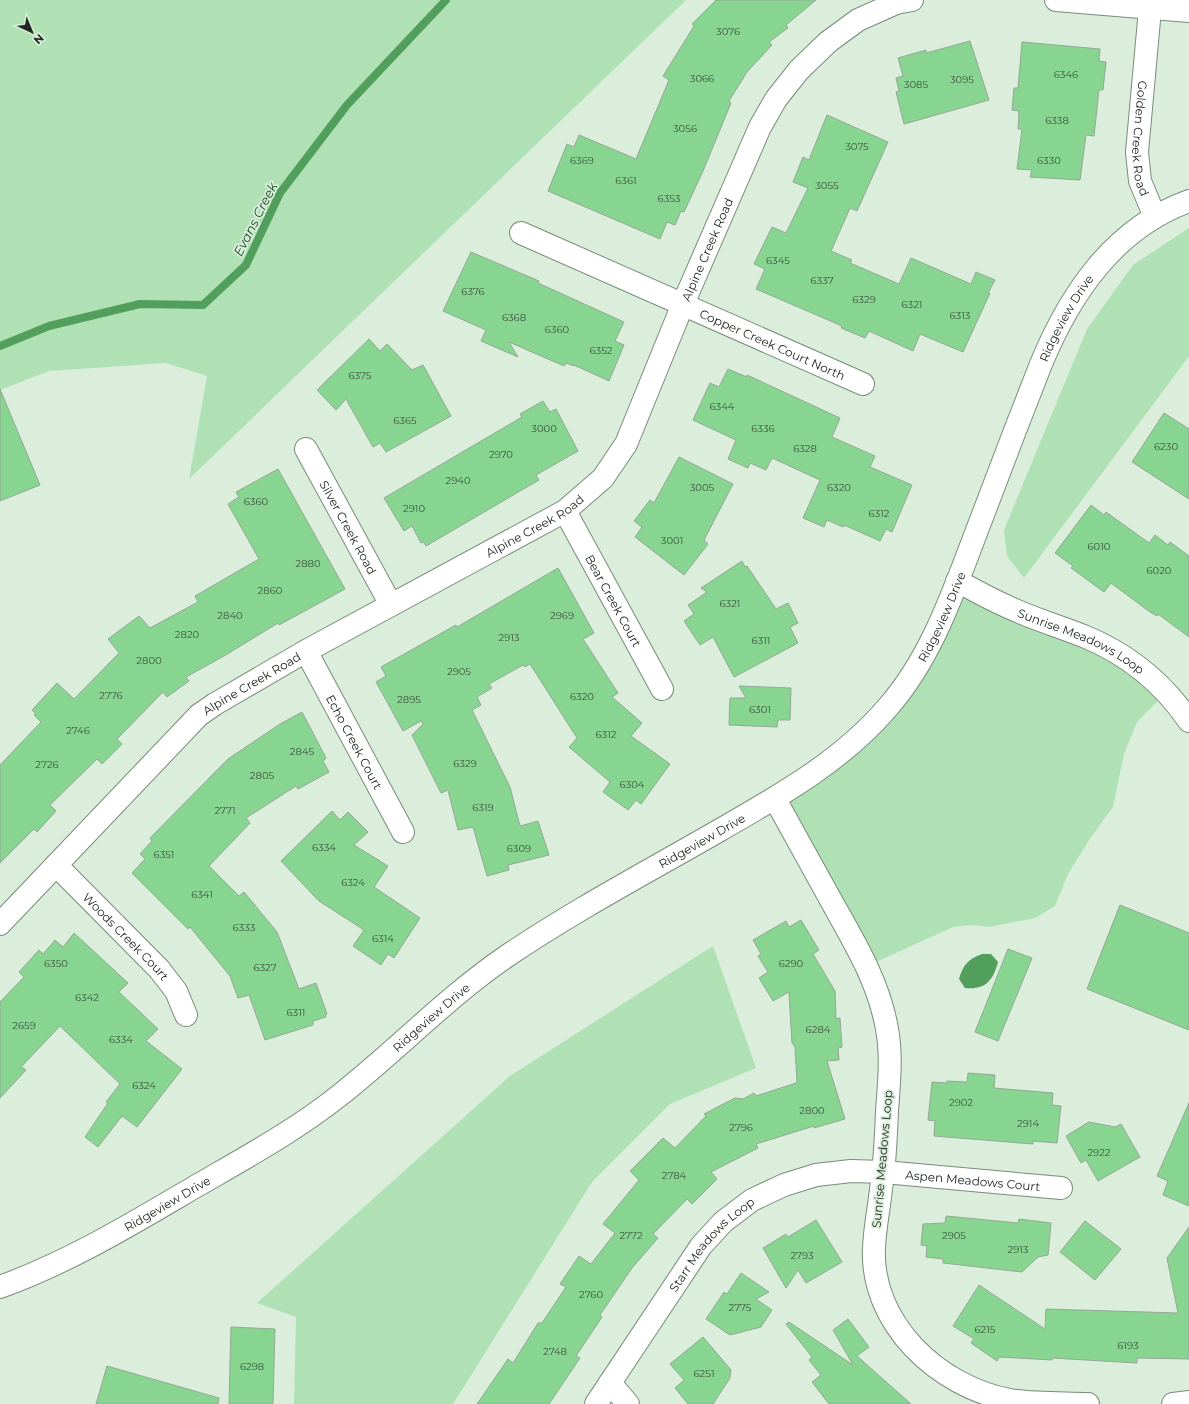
<svg xmlns="http://www.w3.org/2000/svg" width="1189" height="1404" font-family="Montserrat,sans-serif">
	<style>
		.green { fill: #b0e1b4 }
		.water { fill: #529f5d }
		.lines { fill: none; stroke-linecap: round; stroke-linejoin: round }
		.stream { stroke: #529f5d; stroke-width: 8 }
		.building { fill: #87d590; stroke: #94a795 }
		.minor-casing { stroke: #798b7a; stroke-width: 24 }
		.tertiary-casing { stroke: #798b7a; stroke-width: 24 }
		.minor { stroke: #fff; stroke-width: 22 }
		.tertiary { stroke: #fff; stroke-width: 22 }
		.labels { text-anchor: middle; dominant-baseline: central; stroke-width: 3.5; stroke-linejoin: round; paint-order: stroke }
		.number-label { font-size: 10px; fill: #3a533d }
		.street-label { font-size: 12px; fill: #202821; stroke: #daeedb }
		.water-label { font-size: 13px; font-style: italic; fill: #154c20; stroke: #daeedb }
	</style>
	<rect width="100%" height="100%" fill="#daeedb"/>
	<path class="green" d="M0,0H686L189,479L207,376L166,363L49,371L0,390Z
		M1189,228V356L1024,578L1007,556L1004,530L1087,329L1133,265Z
		M957,581L1087,638L1167,692L1137,722L1124,754L1113,807L1091,837L1068,874L1055,906L1035,918L989,927L971,925L953,927L874,963L775,799L868,729Z
		M713,946L756,1068L670,1104L592,1182L453,1404H294L296,1317L257,1303L510,1076Z"/>
	<path class="water" d="M982,954H991L998,962C993,981 985,990 965,988L959,979C963,965 968,959 982,954Z"/>
	<g class="lines">
		<path class="stream" d="M0,346L49,326L140,304L203,305L246,265L280,193L347,105L446,0"/>
	</g>
	<path class="building" d="M716,0H816L786,25L788,28L769,42L772,45L747,72L729,101L731,103L703,171L684,212L681,211L675,225L667,222L660,239L548,191L567,144L574,147L579,135L636,159L669,80L663,76L694,26L692,24Z
		M970,41L989,100L904,124L896,92L899,91L896,78L903,76L898,58L926,50V53Z
		M1022,42L1100,49L1099,61L1106,62L1103,90H1099L1094,136L1086,135L1080,180L1030,177L1032,170L1017,169L1022,129H1018L1019,111L1012,110L1014,88H1018Z
		M827,115L888,142L857,211L850,208L831,251L852,260L850,263L899,284L911,258L971,284L976,272L995,280L988,293H990L963,352L920,334L913,351L869,331L865,338L841,328L842,326L756,289L765,269L754,264L772,227L786,233L808,188L793,182L803,157L809,160Z
		M471,252L539,281L538,283L624,322L615,341L624,345L609,381L574,365V366L566,363L564,366L509,342L518,357L481,341L486,330L443,311Z
		M369,339L380,351L387,344L412,370L423,365L451,416L386,452L380,443L373,447L346,399L336,410L317,390Z
		M728,369L747,377V375L840,418L832,437L875,456L870,467L912,485L892,532L886,529L880,541L844,525L843,527L827,520L824,527L803,518L820,480L772,458L766,470L750,463L748,468L728,459L736,440L693,420L710,383L719,387Z
		M0,389L40,485L0,501Z
		M543,401L550,412L556,409L578,451L536,475L539,480L426,546L424,542L421,543L412,526L404,531L384,498L522,417L520,414Z
		M1164,413L1189,429V499L1132,462Z
		M679,457L733,484L704,540L708,544L684,575L635,537L642,527L634,521L650,500L654,503Z
		M278,469L345,589L279,625L278,623L224,656L186,677L189,681L167,697L163,692L117,739L122,744L102,764L97,759L50,805L56,811L37,832L34,829L0,863V765L41,722L34,715L36,714L32,710L57,683L74,699L119,653L108,639L139,616L150,628L198,602L195,596L259,559L228,504L239,497L236,492Z
		M1091,505L1104,515L1106,512L1149,543L1155,535L1168,545L1170,542L1189,556V637L1158,614L1157,616L1150,612L1111,583L1104,592L1071,568L1073,566L1055,553Z
		M742,561L745,567L747,566L776,609L788,603L798,623L790,627L798,643L734,677L713,637L700,645L684,621L694,614L688,605L707,592L701,588Z
		M558,568L594,633L583,639L618,693L612,697L642,723L631,736L670,764L641,804L636,800L628,810L603,792L610,782L569,747L577,738L530,664L525,667L523,665L489,684L492,688L477,697L481,705L472,710L510,787L520,826L538,821L549,855L508,865L509,870L487,876L473,827L458,830L448,790L441,793L412,735L423,724L421,721L403,731L376,682L386,676L381,667L456,625L457,627Z
		M739,686L791,688L790,720H778L777,727L729,725L730,698H746Z
		M302,712L326,758L323,761L329,772L298,789L296,786L246,818L250,823L209,866L239,896L244,892L277,932L299,989L316,983L327,1014L325,1015L326,1017L313,1021V1025L265,1040L249,995L238,998L230,976L190,927L188,929L132,873L145,859L140,854L152,841L150,838L228,759L280,724Z
		M332,811L340,820L348,812L368,832L354,845L388,866L374,887L420,918L394,958L388,954L381,965L353,946L364,930L319,901L281,861Z
		M1120,905L1189,933V1030L1087,989Z
		M801,920L819,950L813,954L835,991L836,1019L840,1018L842,1047L838,1048L839,1060L827,1061L845,1119L814,1128V1126L756,1144L758,1148L711,1172L717,1179L692,1204L687,1199L653,1234L658,1238L632,1268L600,1315L602,1317L576,1356L580,1358L549,1404H477L508,1359L513,1363L538,1323H542L566,1287L560,1284L579,1256L591,1264L615,1233L603,1224L639,1180L630,1171L663,1138L675,1148L706,1116L704,1114L735,1098L743,1099L754,1093L756,1096L796,1083L797,1081L795,1047L792,1043L789,992L773,1001L759,978L768,972L758,956L761,954L753,940L786,921L789,927Z
		M74,933L128,983L119,992L158,1029L146,1041L182,1069L137,1127L122,1116L98,1147L85,1137L108,1103L106,1102L120,1084L60,1026L21,1067L26,1070L0,1098V1002L24,977L19,972L39,950L43,954L55,940L63,947Z
		M1008,949L1032,958L998,1041L975,1032Z
		M968,1073L995,1075L994,1088L1053,1093L1052,1105L1061,1106L1057,1143L1033,1141V1144L934,1136L935,1121L928,1120L932,1082L947,1083V1081L967,1082Z
		M1189,1103V1206L1163,1195L1168,1181L1157,1176Z
		M1089,1122L1115,1127L1121,1124L1140,1157L1098,1181L1086,1160L1081,1163L1066,1136Z
		M946,1216L1018,1223L1019,1219L1051,1223L1048,1255L1038,1257L1022,1272L943,1263V1259L926,1257L927,1246L921,1245L923,1224L945,1223Z
		M816,1220L842,1262L806,1283L798,1270L786,1288L763,1248L786,1234L788,1237Z
		M1085,1221L1121,1249L1095,1280L1060,1252Z
		M1189,1227V1359L1137,1358V1363L1052,1358V1360L999,1357L997,1361L971,1343L974,1339L953,1326L979,1285L1045,1329L1046,1309L1178,1313L1167,1258Z
		M741,1273L769,1292L756,1299L772,1310L761,1327L730,1335L706,1319L724,1292L727,1294Z
		M848,1319L869,1347L857,1356L911,1404H829L812,1382L821,1375L809,1360L812,1357L786,1324L789,1322L853,1365L833,1330Z
		M231,1327L275,1329L273,1404H229Z
		M703,1337L731,1370L730,1378L713,1404H688L675,1388L684,1380L670,1364Z
		M107,1366L219,1398L218,1404H96Z"/>
	<g class="lines">
		<g class="minor-casing">
			<g id="minor">
				<path d="M1056,0L1189,11"/>
				<path id="s1" d="M1150,9L1137,152L1140,181L1155,217"/>
				<path id="s2" d="M521,233L863,384"/>
				<path id="s3" d="M306,449L391,605"/>
				<path id="s4" d="M565,511L662,689"/>
				<path id="s5" d="M957,581C973,589 988,598 1004,605C1030,618 1059,626 1086,637C1129,655 1163,683 1189,721"/>
				<path id="s6" d="M306,651L403,832"/>
				<path d="M775,799C794,834 814,869 833,904C856,945 879,983 887,1029C892,1056 889,1084 887,1111C886,1137 885,1163 881,1189C879,1208 875,1227 874,1247C870,1324 939,1387 1010,1400C1035,1404 1063,1403 1088,1404"/>
				<path id="s7" d="M56,865L159,969L176,991L186,1015"/>
				<path id="s8" d="M0,924L199,715L215,704L306,651L565,511L603,478L626,444L683,304L760,127L776,99L799,70L828,42L858,20L896,3L912,0"/>
				<path d="M610,1383L628,1404"/>
				<path id="s9" d="M596,1404L701,1246L723,1222L752,1200L784,1185L816,1175L851,1171L884,1172L1061,1188"/>
				<path d="M1173,1404L1189,1402"/>
			</g>
		</g>
		<g class="tertiary-casing">
			<g id="tertiary">
				<path id="s10" d="M0,1287C69,1262 130,1225 193,1188C243,1159 295,1131 340,1095C397,1050 447,997 507,956C575,910 649,871 720,830C781,795 842,761 888,707C931,658 953,593 976,533C997,477 1019,420 1041,364C1070,294 1114,228 1189,201"/>
			</g>
		</g>
		<use href="#minor" class="minor"/>
		<use href="#tertiary" class="tertiary"/>
	</g>
	<g class="labels">
		<g class="number-label">
			<text x="728" y="31">3076</text>
			<text x="1066" y="74">6346</text>
			<text x="702" y="78">3066</text>
			<text x="962" y="79">3095</text>
			<text x="916" y="84">3085</text>
			<text x="1057" y="120">6338</text>
			<text x="685" y="128">3056</text>
			<text x="857" y="146">3075</text>
			<text x="582" y="160">6369</text>
			<text x="1049" y="160">6330</text>
			<text x="626" y="180">6361</text>
			<text x="827" y="185">3055</text>
			<text x="669" y="198">6353</text>
			<text x="778" y="260">6345</text>
			<text x="822" y="280">6337</text>
			<text x="473" y="291">6376</text>
			<text x="864" y="299">6329</text>
			<text x="912" y="304">6321</text>
			<text x="960" y="315">6313</text>
			<text x="514" y="317">6368</text>
			<text x="557" y="329">6360</text>
			<text x="601" y="350">6352</text>
			<text x="360" y="375">6375</text>
			<text x="722" y="406">6344</text>
			<text x="405" y="420">6365</text>
			<text x="544" y="428">3000</text>
			<text x="763" y="428">6336</text>
			<text x="1166" y="446">6230</text>
			<text x="805" y="448">6328</text>
			<text x="501" y="454">2970</text>
			<text x="458" y="480">2940</text>
			<text x="702" y="487">3005</text>
			<text x="839" y="487">6320</text>
			<text x="256" y="501">6360</text>
			<text x="414" y="508">2910</text>
			<text x="879" y="513">6312</text>
			<text x="672" y="540">3001</text>
			<text x="1099" y="546">6010</text>
			<text x="308" y="563">2880</text>
			<text x="1159" y="570">6020</text>
			<text x="270" y="590">2860</text>
			<text x="730" y="603">6321</text>
			<text x="230" y="615">2840</text>
			<text x="562" y="615">2969</text>
			<text x="187" y="634">2820</text>
			<text x="509" y="637">2913</text>
			<text x="761" y="640">6311</text>
			<text x="149" y="660">2800</text>
			<text x="459" y="671">2905</text>
			<text x="111" y="695">2776</text>
			<text x="582" y="696">6320</text>
			<text x="409" y="699">2895</text>
			<text x="760" y="709">6301</text>
			<text x="78" y="730">2746</text>
			<text x="606" y="734">6312</text>
			<text x="302" y="751">2845</text>
			<text x="465" y="763">6329</text>
			<text x="47" y="764">2726</text>
			<text x="262" y="775">2805</text>
			<text x="632" y="784">6304</text>
			<text x="483" y="807">6319</text>
			<text x="225" y="810">2771</text>
			<text x="324" y="847">6334</text>
			<text x="519" y="848">6309</text>
			<text x="164" y="854">6351</text>
			<text x="353" y="882">6324</text>
			<text x="202" y="894">6341</text>
			<text x="244" y="927">6333</text>
			<text x="383" y="938">6314</text>
			<text x="56" y="963">6350</text>
			<text x="791" y="963">6290</text>
			<text x="265" y="967">6327</text>
			<text x="87" y="997">6342</text>
			<text x="296" y="1012">6311</text>
			<text x="24" y="1025">2659</text>
			<text x="818" y="1029">6284</text>
			<text x="121" y="1039">6334</text>
			<text x="144" y="1085">6324</text>
			<text x="961" y="1102">2902</text>
			<text x="812" y="1110">2800</text>
			<text x="1028" y="1123">2914</text>
			<text x="741" y="1127">2796</text>
			<text x="1099" y="1152">2922</text>
			<text x="674" y="1175">2784</text>
			<text x="631" y="1235">2772</text>
			<text x="954" y="1235">2905</text>
			<text x="1018" y="1249">2913</text>
			<text x="802" y="1255">2793</text>
			<text x="591" y="1294">2760</text>
			<text x="740" y="1307">2775</text>
			<text x="985" y="1329">6215</text>
			<text x="1128" y="1345">6193</text>
			<text x="555" y="1351">2748</text>
			<text x="252" y="1366">6298</text>
			<text x="704" y="1373">6251</text>
		</g>
		<g class="street-label">
			<text stroke="none"><textPath href="#s1" startOffset="130">Golden Creek Road</textPath></text>
			<text stroke="none"><textPath href="#s8" startOffset="1010">Alpine Creek Road</textPath></text>
			<text stroke="none"><textPath href="#s10" startOffset="1495">Ridgeview Drive</textPath></text>
			<text stroke="none"><textPath href="#s2" startOffset="275">Copper Creek Court North</textPath></text>
			<text stroke="none"><textPath href="#s8" startOffset="674">Alpine Creek Road</textPath></text>
			<text stroke="none"><textPath href="#s3" startOffset="89">Silver Creek Road</textPath></text>
			<text stroke="none"><textPath href="#s4" startOffset="102">Bear Creek Court</textPath></text>
			<text stroke="none"><textPath href="#s10" startOffset="1171">Ridgeview Drive</textPath></text>
			<text stroke="none"><textPath href="#s5" startOffset="138">Sunrise Meadows Loop</textPath></text>
			<text stroke="none"><textPath href="#s8" startOffset="350">Alpine Creek Road</textPath></text>
			<text stroke="none"><textPath href="#s6" startOffset="103">Echo Creek Court</textPath></text>
			<text stroke="none"><textPath href="#s10" startOffset="835">Ridgeview Drive</textPath></text>
			<text stroke="none"><textPath href="#s7" startOffset="100">Woods Creek Court</textPath></text>
			<text stroke="none"><textPath href="#s10" startOffset="511">Ridgeview Drive</textPath></text>
			<text transform="translate(882 1159) rotate(-85)">Sunrise Meadows Loop</text>
			<text stroke="none"><textPath href="#s9" startOffset="485">Aspen Meadows Court</textPath></text>
			<text stroke="none"><textPath href="#s10" startOffset="187">Ridgeview Drive</textPath></text>
			<text stroke="none"><textPath href="#s9" startOffset="198">Starr Meadows Loop</textPath></text>
		</g>
		<g class="water-label">
			<text transform="translate(255 219) rotate(-63)">Evans Creek</text>
		</g>
	</g>
	<g transform="translate(32 32) rotate(136)" stroke="#daeedb" stroke-width="3" paint-order="stroke">
	<path d="M0-3L7 15L0 10L-7 15Z" fill="#202821"/>
	<text y="-6" font-size="11" font-weight="bold" text-anchor="middle" fill="#202821">N</text>
	</g>
</svg>
